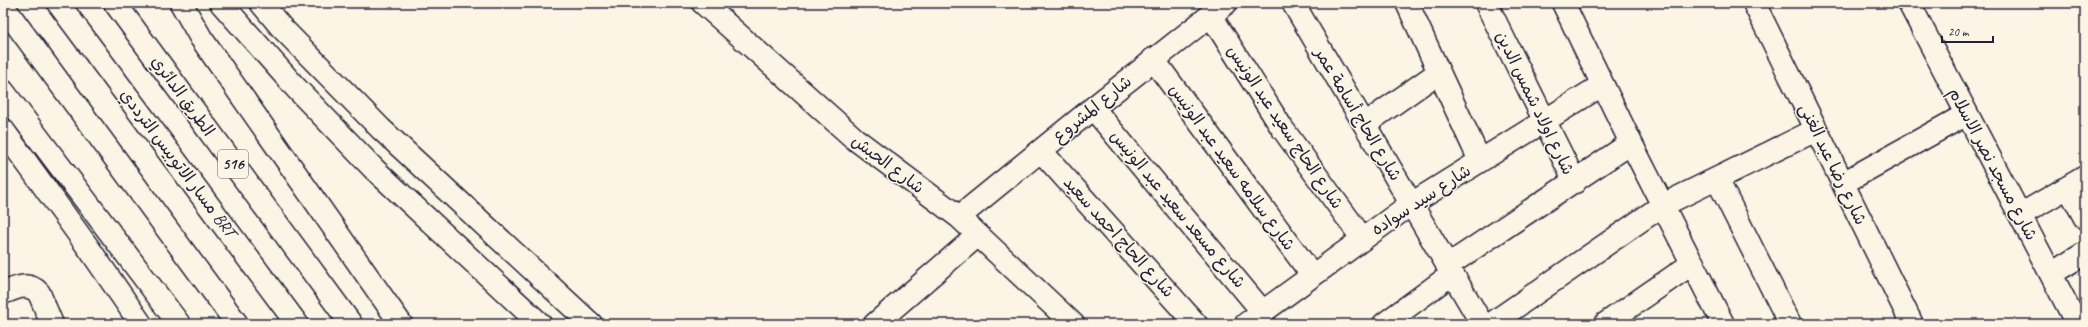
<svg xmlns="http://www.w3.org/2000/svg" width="2088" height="327" font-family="Caveat,'Playpen Sans Arabic',sans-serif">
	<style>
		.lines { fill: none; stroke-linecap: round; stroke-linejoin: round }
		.minor-casing { stroke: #22223b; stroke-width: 25 }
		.highway-casing { stroke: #22223b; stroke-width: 25 }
		.minor { stroke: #fcf5e5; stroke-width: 22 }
		.highway { stroke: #fcf5e5; stroke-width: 22 }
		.labels { text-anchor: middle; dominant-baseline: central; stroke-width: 3; stroke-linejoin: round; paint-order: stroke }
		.shield { fill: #fcf5e5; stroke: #63616e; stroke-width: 1 }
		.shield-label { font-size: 16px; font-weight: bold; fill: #22223b }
		.street-label { font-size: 17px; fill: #22223b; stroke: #fcf5e5 }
	</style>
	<rect width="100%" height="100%" fill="#fcf5e5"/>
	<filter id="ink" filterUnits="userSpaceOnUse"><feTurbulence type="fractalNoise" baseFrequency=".025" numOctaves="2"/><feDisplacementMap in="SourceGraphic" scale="8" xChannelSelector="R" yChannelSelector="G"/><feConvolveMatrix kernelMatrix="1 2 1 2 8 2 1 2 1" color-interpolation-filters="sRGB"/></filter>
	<g filter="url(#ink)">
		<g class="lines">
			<g class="minor-casing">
				<path id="minor" d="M58,3L297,324
					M261,3L281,27L381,129L591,324
					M703,3L855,139L959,217L1073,324
					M1293,3L1482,324
					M1407,3L1480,161
					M1486,3L1575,182
					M1563,3L1631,143L1723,324
					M1754,3L1912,324
					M1909,3L2077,324
					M1210,14L1282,128L1362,238
					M1153,59L1312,275
					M1093,108L1262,311
					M1365,124L1439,72
					M1041,151L1196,324
					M1717,179L1790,324
					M1843,183L1967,114
					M2068,187L2085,218
					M2020,215L2085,177
					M959,217L1093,108L1226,3
					M1447,266L1631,143
					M2051,274L2085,253
					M3,293C16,288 28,281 39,293L52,324
					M875,324L978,235
					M1246,324L1411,204L1602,85
					M1384,324L1452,274
					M1491,324L1663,205L1816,130
					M1605,324L1693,263"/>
			</g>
			<g class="highway-casing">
				<path id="highway" d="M115,3L351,324
					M181,3L201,38L401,324
					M221,3L296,88L374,169L540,324
					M3,6L237,324
					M3,91L179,324
					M3,130L90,250L141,324"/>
			</g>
			<use href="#minor" class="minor"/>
			<use href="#highway" class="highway"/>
		</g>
	</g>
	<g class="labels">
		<rect class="shield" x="218" y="150" width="30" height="28" rx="3"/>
		<g class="shield-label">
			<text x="233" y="164">516</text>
		</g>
		<g class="street-label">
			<text transform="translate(183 96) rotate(54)">الطريق الدائري</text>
			<text transform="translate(1535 103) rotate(64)">شارع اولاد شمس الدين</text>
			<text transform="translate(1092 109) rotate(-39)">شارع المشروع</text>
			<text transform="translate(1358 114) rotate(59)">شارع الحاج أسامة عمر</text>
			<text transform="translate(1285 127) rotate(56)">شارع الحاج سعيد عبد الونيس</text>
			<text transform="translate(178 163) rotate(53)">مسار الاتوبيس الترددي BRT</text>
			<text transform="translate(888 164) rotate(37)">شارع الحبش</text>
			<text transform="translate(1833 164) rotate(64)">شارع رضا عبد الغنى</text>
			<text transform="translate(1993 164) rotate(62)">شارع مسجد نصر الاسلام</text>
			<text transform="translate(1232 167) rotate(54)">شارع سلامه سعيد عبد الونيس</text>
			<text transform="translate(1421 200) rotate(-33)">شارع سيد سواده</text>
			<text transform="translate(1178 209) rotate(50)">شارع مسعد سعيد عبد الونيس</text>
			<text transform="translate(1119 237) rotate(48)">شارع الحاج احمد سعيد</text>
		</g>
	</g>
	<rect width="2088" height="327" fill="none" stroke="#fcf5e5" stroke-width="16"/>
	<rect x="8" y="8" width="2072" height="311" fill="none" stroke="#22223b" stroke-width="1.5" filter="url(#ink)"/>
	<path d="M1942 36v6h51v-6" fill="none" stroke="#22223b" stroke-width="2"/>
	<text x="1948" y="36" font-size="12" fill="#22223b" stroke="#fcf5e5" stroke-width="3" paint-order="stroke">20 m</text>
</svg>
